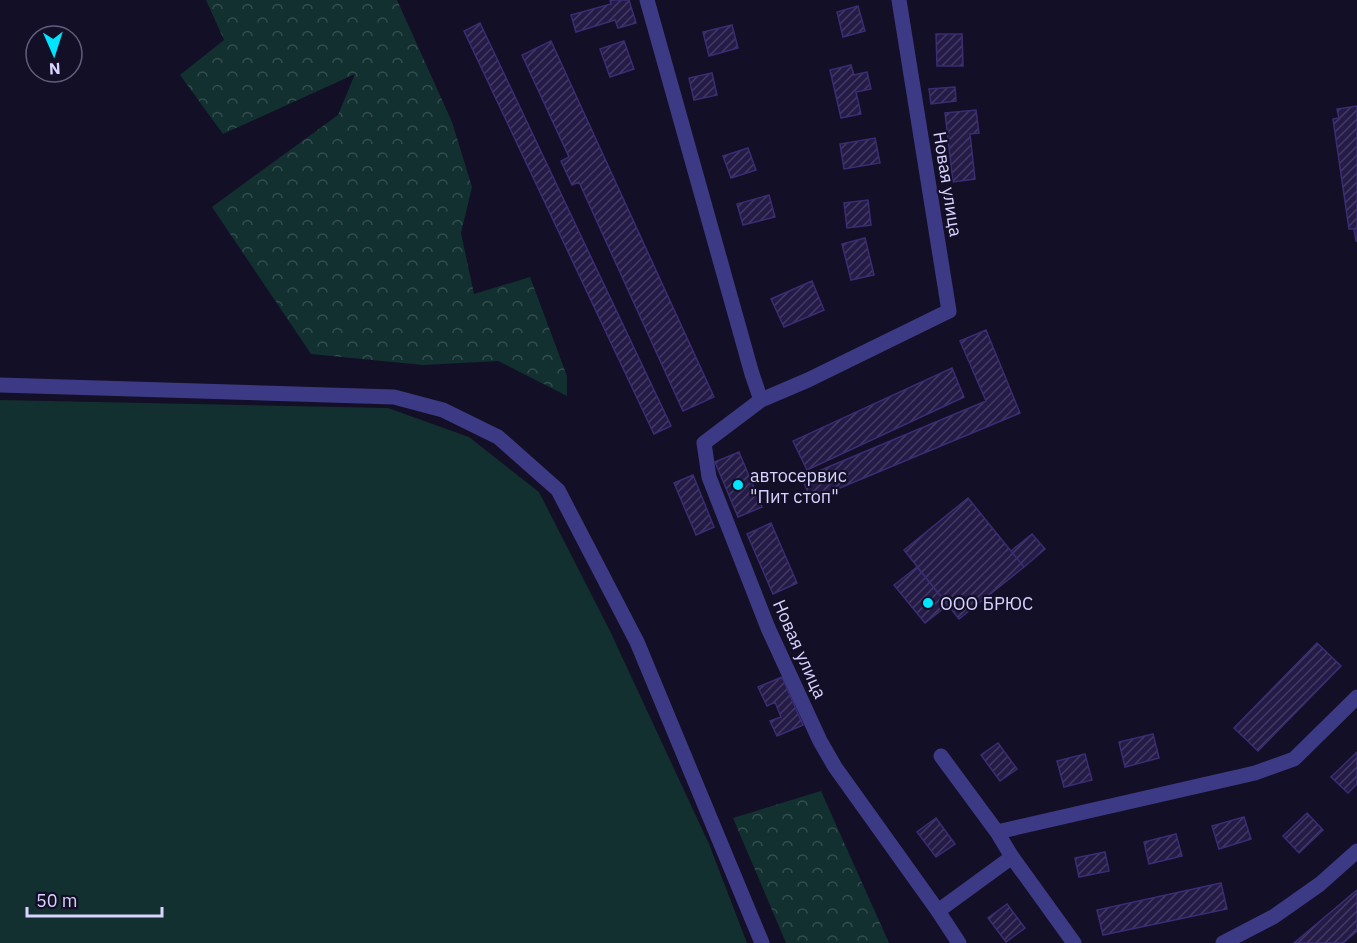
<svg xmlns="http://www.w3.org/2000/svg" width="1357" height="943" font-family="'IBM Plex Sans',sans-serif">
	<style>
		.grass { fill: #12302f }
		.forest { fill: url(#forest-crowns) }
		.building { fill: url(#building-hatch); stroke: #3b2d73; stroke-width: 1.5 }
		.lines { fill: none; stroke-linecap: round; stroke-linejoin: round }
		.minor { stroke: #3d3a85; stroke-width: 15 }
		.poi-dot { fill: #00e5ff; stroke: #130f26; stroke-width: 2 }
		.labels { text-anchor: middle; dominant-baseline: central; stroke-width: 4.5; stroke-linejoin: round; paint-order: stroke }
		.street-label { font-size: 18px; fill: #d9d4ff; stroke: #130f26 }
		.poi-label { font-size: 18px; fill: #d9d4ff; stroke: #130f26; text-anchor: start }
	</style>
	<defs>
		<pattern id="forest-crowns" width="20" height="18" patternUnits="userSpaceOnUse" patternTransform="scale(1.5)"><rect width="20" height="18" fill="#12302f"/><path d="M2 6a3 3 0 1 1 6 0M12 15a3 3 0 1 1 6 0" fill="none" stroke="#344d4e"/></pattern>
		<pattern id="building-hatch" width="6" height="6" patternUnits="userSpaceOnUse" patternTransform="scale(1.5)"><rect width="6" height="6" fill="#241b47"/><path d="M-1 1l2-2M0 6l6-6M5 7l2-2" fill="none" stroke="#433b63"/></pattern>
	</defs>
	<rect width="100%" height="100%" fill="#130f26"/>
	<path class="grass" d="M0,400L388,408L469,437L539,492L610,631L709,844L747,943H0Z"/>
	<path class="forest" d="M206,0H397L452,122L472,187L461,233L474,294L530,277L567,376V396L498,361L423,365L311,354L212,207L338,115L355,74L223,134L180,75L224,40Z
		M821,791L889,943H786L733,818Z"/>
	<path class="building" d="M610,0H629L636,23L618,28L615,20L576,32L571,15L611,4Z
		M858,6L865,31L843,37L837,12Z
		M480,23L671,426L654,434L464,31Z
		M732,25L738,48L709,56L703,32Z
		M936,34H962L963,66H937Z
		M551,41L714,397L683,411L579,182L572,185L561,161L569,157L522,55Z
		M624,41L634,69L610,77L600,49Z
		M851,65L854,75L867,72L871,89L856,92L861,114L841,118L830,70Z
		M712,73L717,95L694,100L689,78Z
		M955,87L956,101L931,104L929,89Z
		M1357,106V241H1356L1354,229H1349L1333,119L1339,118L1337,109Z
		M976,110L979,133L970,134L975,179L953,182L945,113Z
		M875,138L880,163L844,169L840,144Z
		M748,148L756,170L731,178L723,156Z
		M769,195L775,217L743,225L737,204Z
		M868,200L871,225L847,228L844,203Z
		M865,238L874,275L851,280L842,244Z
		M812,281L824,310L784,327L771,299Z
		M986,330L1020,413L811,500L802,478L986,401L960,341Z
		M952,368L964,397L807,470L793,441Z
		M739,452L762,507L738,517L715,462Z
		M693,475L714,527L696,535L674,483Z
		M968,498L1024,567L959,619L904,550Z
		M771,523L797,583L773,594L747,534Z
		M1032,534L1045,549L1024,567L1011,551Z
		M917,567L948,605L925,623L894,585Z
		M1317,643L1341,666L1258,751L1234,728Z
		M782,677L803,725L777,736L770,721L781,717L775,702L767,706L758,687Z
		M1153,734L1159,758L1125,767L1119,742Z
		M998,743L1017,769L1000,781L981,755Z
		M1357,752V784L1348,793L1331,777Z
		M1085,754L1092,780L1064,787L1057,761Z
		M1307,813L1323,830L1299,853L1283,836Z
		M1244,817L1251,839L1219,849L1212,826Z
		M936,818L955,844L936,857L917,832Z
		M1176,834L1182,856L1149,864L1144,842Z
		M1105,852L1109,871L1079,877L1075,858Z
		M1221,883L1227,909L1103,935L1097,910Z
		M1357,890V931L1343,943H1294Z
		M1007,904L1025,928L1006,942L988,918Z"/>
	<g class="lines">
		<path class="minor" d="M647,0L752,374L761,400
			M899,0L949,311L808,380L761,400L704,443L709,477L768,628L820,741L835,767L938,911L959,943
			M0,385L394,397L443,410L498,437L558,490L637,642L762,943
			M997,832L1255,773L1294,759L1357,697
			M1012,857L1074,943
			M938,911L1012,857L997,832L941,756
			M1223,943L1273,917L1320,884L1357,851"/>
	</g>
	<g class="poi-dot">
		<circle cx="738" cy="485" r="6"/>
		<circle cx="928" cy="603" r="6"/>
	</g>
	<g class="labels">
		<g class="street-label">
			<text transform="translate(948 184) rotate(81)">Новая улица</text>
			<text transform="translate(800 649) rotate(66)">Новая улица</text>
		</g>
		<g class="poi-label">
			<text x="750" y="475">автосервис<tspan x="750" dy="21">"Пит стоп"</tspan></text>
			<text x="940" y="603">ООО БРЮС</text>
		</g>
	</g>
	<g transform="translate(54 54) rotate(177)"><circle r="28" fill="#130f26" stroke="#625e7d" stroke-width="1.5"/>
	<path d="M0-4.5L10 22L0 15L-10 22Z" fill="#00e5ff"/>
	<text y="-9" font-size="16" font-weight="bold" text-anchor="middle" fill="#d9d4ff">N</text>
	</g>
	<path d="M27 907v9h135v-9" fill="none" stroke="#d9d4ff" stroke-width="3"/>
	<text x="36" y="907" font-size="18" fill="#d9d4ff" stroke="#130f26" stroke-width="4.5" paint-order="stroke">50 m</text>
</svg>
